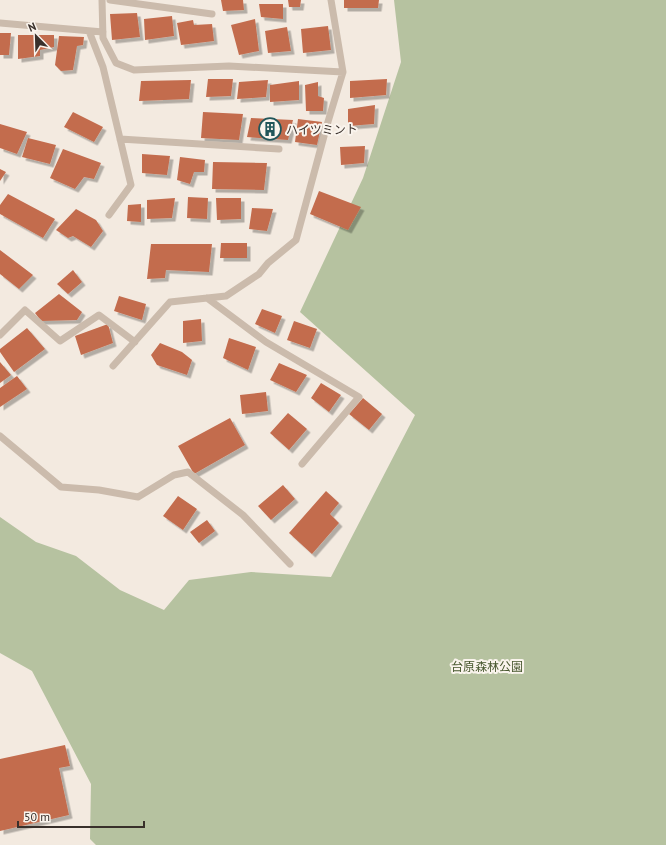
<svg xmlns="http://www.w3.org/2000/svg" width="666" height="845" font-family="'PT Sans','Noto Sans JP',sans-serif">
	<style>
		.green { fill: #b6c2a0 }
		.building { fill: #c36c4e; filter: url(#shadow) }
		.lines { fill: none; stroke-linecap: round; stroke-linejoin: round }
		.lane { stroke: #cbbbac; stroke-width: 7 }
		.labels { text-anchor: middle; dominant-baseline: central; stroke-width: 4; stroke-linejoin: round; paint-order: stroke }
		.poi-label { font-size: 12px; fill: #39302b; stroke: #faf4ed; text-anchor: start }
		.park-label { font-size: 12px; fill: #48572f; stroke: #faf4ed }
	</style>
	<defs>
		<filter id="shadow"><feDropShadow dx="3.5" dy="3.5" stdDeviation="0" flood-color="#0004"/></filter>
	</defs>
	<rect width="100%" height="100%" fill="#f3eae0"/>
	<path class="green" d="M394,0H666V845H96L90,839L91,784L32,671L0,653V517L36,542L76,556L120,590L164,610L189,580L251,572L331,577L415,415L300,312L363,178L401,62Z"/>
	<path class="building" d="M221,0H243L244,10L223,11Z
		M288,0H301L300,7H289Z
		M344,0H379L378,8H344Z
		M259,4H283V19L261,17Z
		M137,13L140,37L112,40L110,14Z
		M172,16L174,36L145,40L144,19Z
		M255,19L259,51L239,55L231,25Z
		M193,20L194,25L212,24L214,41L181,45L177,23Z
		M328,26L331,50L303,53L301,29Z
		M287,27L291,51L268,53L265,31Z
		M0,33H11L9,55H0Z
		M18,35H54V47L40,50V56L18,59Z
		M59,36L84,37L83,45L77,46L73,70L61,71L55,65Z
		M208,79H233L231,96L206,97Z
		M387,79L386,95L350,98V81Z
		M191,80L189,99L139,101L141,81Z
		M268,80L266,97L237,99L239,82Z
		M299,81V100L270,102V85Z
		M318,82V96L324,98L323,111H306L305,85Z
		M375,105L374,124L348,126V109Z
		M73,112L103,127L94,142L64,127Z
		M203,112L243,114L239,140L201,138Z
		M251,118L293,120L288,140L247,137Z
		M298,119L322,122L317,145L295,142Z
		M0,124L27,132L17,154L0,148Z
		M28,138L56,145L50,164L22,157Z
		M365,146L364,163L341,165L340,147Z
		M63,149L101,163L94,179L84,177L75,189L50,178Z
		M142,154L170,156L167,175L142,173Z
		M180,157L205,160L204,172H194L190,184L177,180Z
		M213,162L267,163L264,190L212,189Z
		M0,169L6,172L0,181Z
		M319,191L361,207L348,230L310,214Z
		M8,194L55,219L43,238L0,214V205Z
		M188,197L208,198L207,219L187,218Z
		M175,198L172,218L147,219V200Z
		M216,198H241V219L217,220Z
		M141,204V222L127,221L128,205Z
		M252,208L273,209L267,231L249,229Z
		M76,209L96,220L103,231L91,247L73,236L68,238L56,230Z
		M221,243H247V258H220Z
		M151,244H212L209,272L166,270L165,278L147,279Z
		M0,250L33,275L19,289L0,274Z
		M73,270L82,282L68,294L57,284Z
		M59,294L82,312L77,320L41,321L35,313Z
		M119,296L146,304L142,320L114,311Z
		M262,309L282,316L275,333L255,324Z
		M201,319L202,341L183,343V321Z
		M294,321L317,329L310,348L287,340Z
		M108,324L113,343L81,355L75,336Z
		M27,328L45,349L14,372L0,352V349Z
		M229,338L256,347L248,370L223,358Z
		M160,343L182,352L192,360L187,375L157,365L151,355Z
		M0,362L11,375L0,383Z
		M279,363L307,375L296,392L270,380Z
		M17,376L27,389L0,407V388Z
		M321,383L341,395L329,412L311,398Z
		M266,392L268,411L242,414L240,395Z
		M363,398L382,414L369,430L349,414Z
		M288,413L307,429L289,450L270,433Z
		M230,418L245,445L194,474L178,446Z
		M283,485L295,499L271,520L258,506Z
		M326,491L339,503L330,514L339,523L312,554L289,533Z
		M178,496L197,509L183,530L163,516Z
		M207,520L215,531L199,543L190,532Z
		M65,745L70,766L59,768L69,815L0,831V759Z"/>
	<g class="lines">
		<path class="lane" d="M102,0L103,38L116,63L134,70L229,66L343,72
			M110,0L212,14
			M0,23L103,32
			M89,31L103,67L131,185L109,215
			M120,139L279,149
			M207,298L266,342L359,397L302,464
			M0,335L25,310L60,341L99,315L135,342
			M113,366L170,302L226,296L259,274L268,263L296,240L327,125L343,72L331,0
			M0,436L61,487L99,490L138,497L174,475L188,472L243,515L290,564"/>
	</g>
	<defs>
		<g id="building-ring" transform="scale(1.15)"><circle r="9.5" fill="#faf4ed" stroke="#21565a" stroke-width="1.5"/><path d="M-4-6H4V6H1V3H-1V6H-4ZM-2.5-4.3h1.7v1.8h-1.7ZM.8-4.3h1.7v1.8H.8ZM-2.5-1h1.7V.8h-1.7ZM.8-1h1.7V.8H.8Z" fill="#21565a"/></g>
	</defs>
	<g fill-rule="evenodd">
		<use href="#building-ring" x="270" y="129"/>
	</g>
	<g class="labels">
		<g class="poi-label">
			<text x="286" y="129">ハイツミント</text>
		</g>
		<g class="park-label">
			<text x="487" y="666">台原森林公園</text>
		</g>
	</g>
	<g transform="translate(36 36) rotate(337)" stroke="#faf4ed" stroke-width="3" paint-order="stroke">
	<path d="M0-3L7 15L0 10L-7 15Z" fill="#39302b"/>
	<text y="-6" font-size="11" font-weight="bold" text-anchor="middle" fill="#39302b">N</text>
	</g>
	<path d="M18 821v6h126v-6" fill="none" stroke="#39302b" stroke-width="2"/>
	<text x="24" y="821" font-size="12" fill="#39302b" stroke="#faf4ed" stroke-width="3" paint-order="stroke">50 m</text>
</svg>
